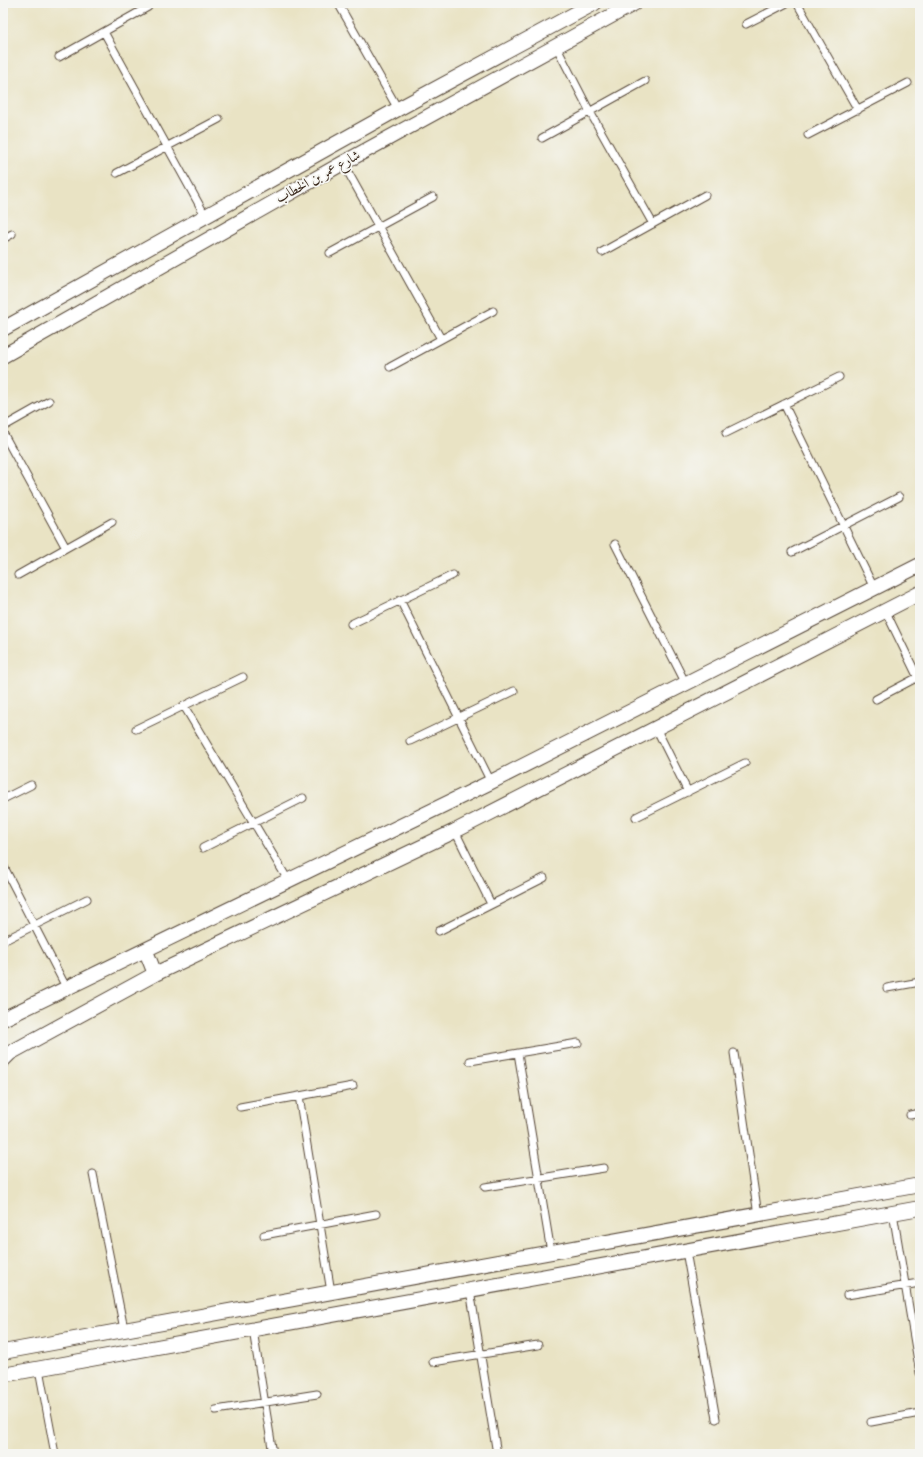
<svg xmlns="http://www.w3.org/2000/svg" width="923" height="1457" font-family="'IM FELL DW Pica',Amiri,serif">
	<style>
		.lines { fill: none; stroke-linecap: round; stroke-linejoin: round }
		.service-casing { stroke: #554637; stroke-width: 9 }
		.minor-casing { stroke: #554637; stroke-width: 16 }
		.service { stroke: #fff; stroke-width: 7 }
		.minor { stroke: #fff; stroke-width: 14 }
		.labels { text-anchor: middle; dominant-baseline: central; stroke-width: 3.5; stroke-linejoin: round; paint-order: stroke }
		.street-label { font-size: 14px; fill: #3b2a1e; stroke: #f6f6f2 }
	</style>
	<rect width="100%" height="100%" fill="#f6f6f2"/>
	<filter id="ink" filterUnits="userSpaceOnUse"><feTurbulence type="fractalNoise" baseFrequency=".025" numOctaves="2"/><feDisplacementMap in="SourceGraphic" scale="8" xChannelSelector="R" yChannelSelector="G"/><feConvolveMatrix kernelMatrix="1 2 1 2 8 2 1 2 1" color-interpolation-filters="sRGB"/></filter>
	<filter id="wash" filterUnits="userSpaceOnUse"><feTurbulence type="fractalNoise" baseFrequency=".012" numOctaves="4" result="noise"/><feDisplacementMap in="SourceGraphic" scale="16" xChannelSelector="R" yChannelSelector="G"/><feGaussianBlur stdDeviation="0.9" result="paint"/><feColorMatrix in="noise" values="0 0 0 0 0 0 0 0 0 0 0 0 0 0 0 0 0 1.4 0 .05"/><feComposite in="paint" operator="in"/></filter>
	<g filter="url(#wash)">
		<rect width="100%" height="100%" fill="#e9e3c4"/>
	</g>
	<g filter="url(#ink)">
		<g class="lines">
			<g class="service-casing">
				<path id="service" d="M338,3L398,109
					M797,3L858,110
					M746,24L787,3
					M104,32L206,217
					M556,46L590,112L653,224
					M59,57L148,7
					M808,135L908,83
					M542,138L645,81
					M343,163L441,339
					M117,173L219,119
					M3,239L12,234
					M602,252L705,195
					M330,253L433,197
					M390,367L493,311
					M784,404L874,588
					M3,427L49,401
					M3,433L66,548
					M726,433L839,377
					M615,544L686,684
					M792,552L899,497
					M18,575L112,522
					M400,600L491,782
					M885,610L920,682
					M351,624L453,575
					M876,699L920,676
					M184,706L288,880
					M656,728L688,792
					M136,729L243,677
					M410,741L514,691
					M3,799L31,785
					M636,817L745,763
					M455,831L491,904
					M203,848L303,798
					M3,865L67,989
					M439,931L544,878
					M3,941L87,899
					M887,988L920,982
					M518,1053L551,1252
					M734,1053L758,1215
					M470,1061L578,1043
					M299,1096L331,1292
					M240,1107L353,1086
					M910,1115L920,1113
					M93,1174L124,1329
					M485,1187L604,1168
					M893,1213L920,1373
					M264,1235L376,1214
					M686,1251L716,1419
					M470,1290L497,1454
					M847,1295L920,1283
					M253,1330L273,1454
					M433,1362L538,1345
					M39,1369L55,1454
					M216,1410L317,1394
					M871,1422L920,1413"/>
			</g>
			<g class="minor-casing">
				<path id="minor" d="M3,329L398,109L595,3
					M3,356L343,163L635,3
					M146,951L155,974
					M3,1019L491,782L920,565
					M3,1060L10,1053L155,974L455,831L920,593
					M3,1352L920,1185
					M3,1375L920,1208"/>
			</g>
			<use href="#service" class="service"/>
			<use href="#minor" class="minor"/>
		</g>
	</g>
	<g class="labels">
		<g class="street-label">
			<text transform="translate(318 177) rotate(-29)">شارع عمر بن الخطاب</text>
		</g>
	</g>
	<rect width="923" height="1457" fill="none" stroke="#f6f6f2" stroke-width="16"/>
</svg>
